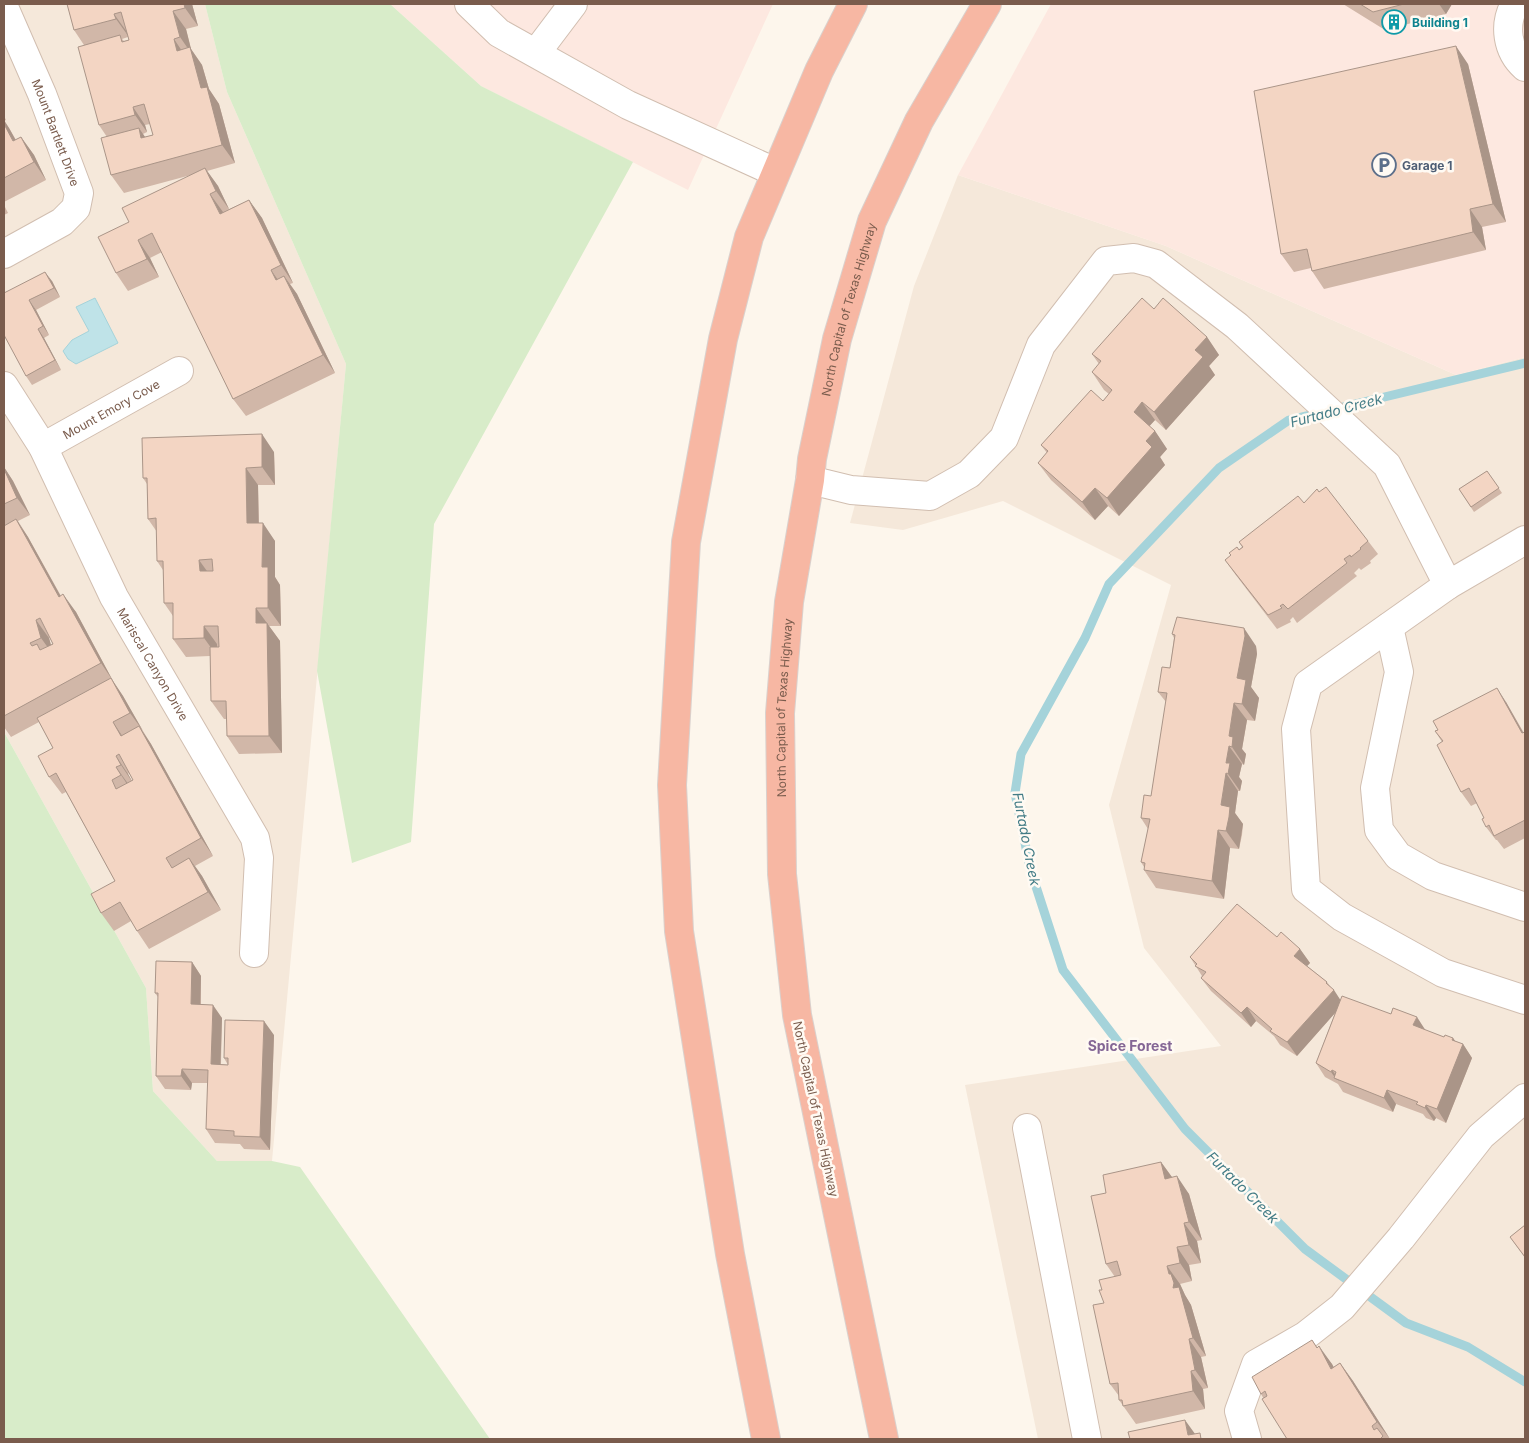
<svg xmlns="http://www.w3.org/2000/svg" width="1529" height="1443" font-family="Inter,sans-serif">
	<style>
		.residential { fill: #f5e8da }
		.commercial { fill: #fde8e0 }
		.green { fill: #d8ecc9 }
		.water { fill: #bfe3e8; stroke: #a5d3da }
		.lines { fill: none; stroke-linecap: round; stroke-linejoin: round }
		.stream { stroke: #a5d3da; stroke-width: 9 }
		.minor-casing { stroke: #d1beb0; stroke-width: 30 }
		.highway-casing { stroke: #dad1cd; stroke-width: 30 }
		.minor { stroke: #fff; stroke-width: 28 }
		.highway { stroke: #f7b7a3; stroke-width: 28 }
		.wall { fill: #d1b7a8; fill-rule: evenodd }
		.shaded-wall { fill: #aa9588 }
		.building { fill: #f3d5c3; stroke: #aa9588; fill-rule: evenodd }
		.labels { text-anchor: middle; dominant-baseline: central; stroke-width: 5; stroke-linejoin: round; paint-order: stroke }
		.culture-label { font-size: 12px; font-weight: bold; fill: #0d838f; stroke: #fffaf3; text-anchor: start }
		.street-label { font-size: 12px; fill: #7a5c4d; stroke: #fffaf3 }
		.service-label { font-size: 12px; font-weight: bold; fill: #4e5e75; stroke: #fffaf3; text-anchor: start }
		.water-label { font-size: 14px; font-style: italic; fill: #437c86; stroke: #fffaf3 }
		.neighbourhood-label { font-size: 14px; font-weight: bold; fill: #846695; stroke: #fffaf3 }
	</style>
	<rect width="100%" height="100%" fill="#fdf6ec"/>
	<path class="residential" d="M4,4H205L227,92L346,364L272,1161H217L153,1091L146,988L4,732Z
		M958,175L1166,246L1456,375L1525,357V1439H1038L965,1085L1221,1046L1144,948L1109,805L1171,585L1003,501L903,530L850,523L914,286Z"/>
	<path class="commercial" d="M390,4H773L688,190L481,86Z
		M1051,4H1525V357L1456,375L1166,246L958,175Z"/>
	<path class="green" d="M205,4H390L481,86L633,162L434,524L411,842L352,863L317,671L346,364L227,92Z
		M4,732L146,988L153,1091L217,1161H272L300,1167L490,1439H4Z"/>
	<path class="water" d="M95,298L118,343L76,364L68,359L63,351L72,340L89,331L76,307Z"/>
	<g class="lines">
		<path class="stream" d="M1525,363L1289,420L1219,468L1109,584L1085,638L1021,754L1015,793L1030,868L1063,970L1185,1129L1305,1249L1406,1323L1468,1347L1525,1382"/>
		<g class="minor-casing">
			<g id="minor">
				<path d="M469,4L499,33L628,105L775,172"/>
				<path d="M1515,4C1503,25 1507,51 1525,67"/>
				<path id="s1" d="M4,7L42,94L79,193L76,208L62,222L4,254"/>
				<path d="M536,53L573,4"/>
				<path id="s2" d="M4,386L43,447L114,597L255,838L259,858L254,953"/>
				<path id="s3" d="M43,447L179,371"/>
				<path d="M810,480L851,490L930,496L969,474L1004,438L1041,345L1106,261L1134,258L1156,264L1237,326L1387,465L1448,585L1525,540"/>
				<path d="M1448,585L1308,684L1296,729L1306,889L1342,917L1443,973L1525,1000"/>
				<path d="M1389,627L1399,672L1375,788L1379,830L1398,856L1433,876L1525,907"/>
				<path d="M1027,1128L1087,1439"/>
				<path d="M1247,1439L1239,1411L1256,1364L1305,1336L1342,1307L1401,1238L1481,1136L1525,1098"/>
			</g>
		</g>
		<g class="highway-casing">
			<g id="highway">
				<path d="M766,1439L730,1254L679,931L672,785L686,542L723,339L749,237L819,71L853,4"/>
				<path id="s4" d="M884,1439L797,1015L782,874L780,713L789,602L810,480L812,459L837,339L872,221L919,121L987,4"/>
			</g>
		</g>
		<use href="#minor" class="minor"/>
		<use href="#highway" class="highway"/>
	</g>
	<path class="wall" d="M67,4H192L198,26L186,29L191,49L202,65L209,89L219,104L235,163L207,171L218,186L229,209L223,212L249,200L262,218L293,283L290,284L297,294L335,373L246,416L233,399L162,252L150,258L159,277L128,291L116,273L129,222L191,175L124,193L111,175L107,137L99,125L84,45L74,30ZM128,37L129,40L124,41L122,39ZM150,124L153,135L145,137L143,134L147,132L145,125Z
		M1343,4H1452L1446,14L1385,30Z
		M1468,64L1506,222L1482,227L1486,250L1324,289L1312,271L1311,268L1294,272L1281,254Z
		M4,116L6,120L4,121L9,128L16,140L21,137L34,155L46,180L4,202Z
		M4,205L8,213L4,215Z
		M52,281L60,297L36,310L49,335L44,338L61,370L32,385L26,376L6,338L4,339V293Z
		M1154,309L1207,337L1219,355L1209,366L1215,375L1166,430L1155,420L1149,426L1155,431L1167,449L1160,457L1165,465L1119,516L1108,506L1095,520L1051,480L1038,463L1047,453L1041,445L1103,401L1109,394L1104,390L1092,372L1099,364L1092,354Z
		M274,452L275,485H258L259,523L275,541V577L280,585L281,626H269L280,641L282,753L239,754L227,736V719H224L211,701L210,656L186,657L173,639V616L164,603L163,570L157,561V532L148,519L147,484L143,478Z
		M4,467L13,481L30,515L18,521L28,537L61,596L76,612L113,681L123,696L143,731L151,744L213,856L195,866L202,876L221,910L149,949L137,931L131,921L114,931L101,913L115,881L66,792L62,794L49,777L53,748L39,722L11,737L4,727V575V576ZM50,637L53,644L51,645L49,638ZM129,773L133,780L132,781L128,774Z
		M1487,471L1502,493L1474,512L1459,489Z
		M1319,492L1368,541L1378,554L1370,561L1371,563L1361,570L1359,568L1354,573L1357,576L1297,623L1293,617L1290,620L1291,622L1277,629L1235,574L1225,560L1242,547L1239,542L1304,503Z
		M1172,634L1256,646L1257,654L1251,687L1259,698L1255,721L1247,720L1242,749L1246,754L1244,765L1242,764L1239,777L1242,781L1240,791H1238L1235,813L1243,824L1242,835L1239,849L1230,848L1224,899L1156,888L1144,870V867L1141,862L1148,829L1141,818L1151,796L1166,702L1158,692L1170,668L1174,638Z
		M1506,702L1524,733L1525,732V838L1504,849L1497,840H1496L1486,827L1484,818L1477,803L1471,806L1461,792L1442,742L1435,731Z
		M1277,937L1300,949L1310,963L1307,966L1327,982L1340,1000L1444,1037L1453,1038L1455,1041L1463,1044L1472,1058L1446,1123L1436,1118L1434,1121L1426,1118L1423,1114L1396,1104L1393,1112L1343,1092L1338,1084L1325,1077L1316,1063L1335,1013L1297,1056L1280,1045L1274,1036L1256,1021L1251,1027L1211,991L1201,978L1202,976L1190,957Z
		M192,962L201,976V1004L222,1018L221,1064L228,1065L224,1058L274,1035L270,1150L244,1149L240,1144L215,1143L206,1129L208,1083H192L191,1090L165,1089L156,1076L158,997L155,993Z
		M1161,1162L1172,1177L1189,1194L1202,1240L1197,1241L1201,1263L1189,1265L1192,1281L1180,1284L1185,1295L1191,1305L1206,1356L1201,1357L1208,1388L1203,1389L1205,1409L1136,1424L1119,1400V1396L1110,1384L1104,1303L1102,1290L1115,1277L1106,1264V1193Z
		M1525,1225V1258L1510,1237Z
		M1312,1340L1317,1347L1332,1364L1334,1368L1340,1363L1353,1381L1390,1439H1287L1261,1394Z"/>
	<path class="shaded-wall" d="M184,4H192L198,26L185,8Z
		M1439,4H1452L1446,14Z
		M173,11L186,29L191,49L202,65L209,89L219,104L235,163L222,145L201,88L191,53L180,37Z
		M114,14L127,32L129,37L116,19Z
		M174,39L186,57L177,51Z
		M1456,46L1468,64L1506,222L1493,204Z
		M133,107L145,125L147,132L135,115Z
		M4,120L9,128L26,159L13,141L4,124Z
		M139,128L151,146L141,138Z
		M21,137L34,155L46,180L34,162Z
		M205,168L218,186L229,209L216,191Z
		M210,194L223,212L233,232L220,214Z
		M249,200L262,218L293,283L281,265Z
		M1470,209L1482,227L1486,250L1473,232Z
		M138,240L150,258L159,277L147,259Z
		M271,270L283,287L276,280Z
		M45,272L52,281L60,297L54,288Z
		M284,276L297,294L335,373L323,355Z
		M29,300L36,310L49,335L43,326Z
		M38,329L44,338L61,370L55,360Z
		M1207,337L1219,355L1209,366L1215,375L1166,430L1154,412L1195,350Z
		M1142,402L1155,420L1146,430L1134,412Z
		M1155,431L1167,449L1160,457L1165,465L1119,516L1107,498L1146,441Z
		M262,434L274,452L275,485L262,467Z
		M4,467L13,481L30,515L17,498L4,469Z
		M246,468L258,485L259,541L247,523Z
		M1095,488L1108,506L1095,520L1082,502Z
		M16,519L28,537L71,615L59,597Z
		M263,523L275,541V577L280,585L281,626L268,608L262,567Z
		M199,560L212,578L200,571Z
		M63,594L76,612L113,681L101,663Z
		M256,608L280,641L282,753L269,736L256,623Z
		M36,620L49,638L54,656L41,638Z
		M204,626L217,644V656L204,638Z
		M1244,628L1256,646L1257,654L1251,687L1259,698L1255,721L1242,704L1237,678Z
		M111,678L123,696L143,731L130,713Z
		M1497,688L1506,702L1525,736L1522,733Z
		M1234,703L1247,720L1242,749L1246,754L1244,765L1232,747L1229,736Z
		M113,722L125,740L121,736Z
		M139,726L151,744L213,856L201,838Z
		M1229,746L1242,764L1239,777L1242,781L1240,791L1228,774L1226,763Z
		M116,756L128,774L133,783L121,765Z
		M116,767L129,785L133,793L121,775Z
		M1226,773L1238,791L1235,813L1243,824L1239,849L1226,831L1221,805Z
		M1218,830L1230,848L1224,899L1212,881Z
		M189,858L202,876L221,910L208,892Z
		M1300,949L1310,963L1304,969L1294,956Z
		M192,962L201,976L200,1018L191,1004Z
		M1334,990L1343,1004L1297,1056L1287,1042Z
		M213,1005L222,1018L220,1078L211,1064Z
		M1247,1007L1256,1021L1251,1027L1241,1013Z
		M1417,1017L1426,1031L1413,1025Z
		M264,1021L274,1035L270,1150L260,1137Z
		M1453,1038L1461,1049L1463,1044L1472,1058L1446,1123L1437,1109Z
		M182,1069L192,1083L191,1090L181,1076Z
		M1332,1070L1340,1081L1336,1079L1331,1072Z
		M1387,1090L1396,1104L1393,1112L1384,1098Z
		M1426,1105L1436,1118L1434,1121L1425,1108Z
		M1161,1162L1174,1180L1165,1179Z
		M1177,1176L1189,1194L1202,1240L1189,1222Z
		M1184,1223L1197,1241L1201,1263L1189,1245Z
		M1177,1247L1189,1265L1192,1281L1180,1263Z
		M1167,1266L1180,1284L1185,1295L1191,1305L1206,1356L1193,1338L1173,1288Z
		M1189,1339L1201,1357L1208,1388L1195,1370Z
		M1319,1346L1332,1364L1344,1387L1331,1369Z
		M1340,1363L1353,1381L1390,1439L1377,1422Z
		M1191,1371L1203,1389L1205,1409L1193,1391Z
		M1185,1420L1198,1438L1188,1435Z"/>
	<path class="building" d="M67,4H184L185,8L173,11L180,37L174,39L177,51L190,47L201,88L207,87L222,145L111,175L101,138L139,128L141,138L153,135L144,104L133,107L135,115L99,125L78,47L120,35L122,42L129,40L121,12L114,14L116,19L74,30Z
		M1360,4H1404L1373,12Z
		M1456,46L1493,204L1470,209L1473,232L1312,271L1307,249L1281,254L1254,91Z
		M4,124L13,141L21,137L34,162L4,178Z
		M205,168L216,191L210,194L220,214L249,200L281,265L271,270L276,280L284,276L323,355L233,399L152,233L138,240L147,259L116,273L98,237L129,222L122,208Z
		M45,272L54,288L29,300L43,326L38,329L55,360L26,376L4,335V293Z
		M1142,298L1154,309L1163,298L1207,337L1195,350L1203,357L1154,412L1142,402L1134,412L1155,431L1146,441L1152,447L1107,498L1095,488L1082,502L1038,463L1048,451L1041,445L1091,390L1103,401L1112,390L1092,372L1101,361L1092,354Z
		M262,434V467L246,468L247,523H263L262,567H268V608H256V623H267L269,736H227L226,701H211L210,647H219L218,626H204V638L173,639V603H164L163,561H157L156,518L148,519L147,478H143L142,438ZM212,559L213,571H200L199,560Z
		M4,469L17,498L4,504Z
		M1487,471L1499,488L1471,507L1459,489Z
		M1326,487L1368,541L1360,548L1361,549L1351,557L1350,555L1344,559L1347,563L1288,609L1283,604L1280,606L1282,608L1268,615L1225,560L1231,555L1229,553L1237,547L1239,550L1243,547L1239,542L1298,496L1304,503L1317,489L1319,492Z
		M16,519L59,597L63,594L101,663L4,716V526ZM40,618L53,644L40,650L37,644L32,646L30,643L41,638L36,620Z
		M1177,617L1244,628L1245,636L1237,678L1246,680L1242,704L1234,703L1229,736L1233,737L1232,747L1229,746L1226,763H1230L1228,774L1226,773L1221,805L1230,807L1229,817L1226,831L1218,830L1212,881L1144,870L1145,863L1141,862L1150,819L1141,818L1144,795L1151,796L1167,693L1158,692L1162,667L1170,668L1175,635L1172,634Z
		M111,678L130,713L113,722L121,736L139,726L201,838L166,858L172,868L189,858L208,892L137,931L120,902L101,913L91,894L115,881L56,773L49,777L38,756L53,748L37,718ZM119,754L133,780L116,789L112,780L121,775L116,767L121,765L116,756Z
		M1497,688L1522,733L1525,732V820L1494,836L1489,825L1486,827L1482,819L1484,818L1469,788L1461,792L1437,745L1443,741L1435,731L1438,730L1433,721Z
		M1237,904L1277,937L1281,932L1300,949L1294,956L1327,982L1326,983L1334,990L1287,1042L1270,1031L1272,1029L1247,1007L1241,1013L1201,978L1206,972L1195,966L1197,964L1190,957Z
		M156,961L192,962L191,1004L213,1005L211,1064L228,1065V1058H224L225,1020L264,1021L260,1137L234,1136V1131L206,1129L208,1070L182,1069L181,1076H156L158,993H155Z
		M1342,996L1391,1014L1393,1008L1417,1017L1413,1025L1444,1037L1445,1035L1453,1038L1452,1040L1463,1044L1437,1109L1426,1105L1425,1108L1416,1104L1418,1102L1387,1090L1384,1098L1334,1078L1336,1072L1332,1070L1331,1072L1316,1063Z
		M1161,1162L1165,1179L1177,1176L1189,1222L1184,1223L1189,1245L1177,1247L1180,1263L1167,1266L1169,1274H1171L1174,1283L1173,1288L1179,1287L1193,1338L1189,1339L1195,1370L1191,1371L1193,1391L1123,1406L1122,1400H1119L1118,1383L1110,1384L1093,1305L1104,1303L1099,1290H1102L1099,1280L1121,1275L1117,1261L1106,1264L1091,1196L1106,1193L1103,1175Z
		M1525,1225V1257L1510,1237Z
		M1312,1340L1317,1348L1319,1346L1331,1369L1340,1363L1377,1422L1372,1426L1374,1430L1377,1428L1383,1436L1381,1438L1382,1439H1287L1262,1399L1267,1396L1265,1391L1261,1394L1252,1377Z
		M1185,1420L1188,1435L1200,1433L1201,1439H1130L1128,1432Z"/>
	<defs>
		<g id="building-ring" transform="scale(1.25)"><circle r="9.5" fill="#fffaf3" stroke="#0f9aa8" stroke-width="1.5"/><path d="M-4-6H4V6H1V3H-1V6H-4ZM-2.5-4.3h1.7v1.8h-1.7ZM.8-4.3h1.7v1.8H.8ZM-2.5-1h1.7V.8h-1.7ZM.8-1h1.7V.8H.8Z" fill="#0f9aa8"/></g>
		<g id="parking-ring" transform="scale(1.25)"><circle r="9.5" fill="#fffaf3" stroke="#5c6f8a" stroke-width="1.5"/><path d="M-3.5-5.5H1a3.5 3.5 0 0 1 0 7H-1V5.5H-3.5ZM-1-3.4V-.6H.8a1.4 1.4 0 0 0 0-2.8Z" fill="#5c6f8a"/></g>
	</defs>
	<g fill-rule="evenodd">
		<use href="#building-ring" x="1394" y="22"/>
		<use href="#parking-ring" x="1384" y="165"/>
	</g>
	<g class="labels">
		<g class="culture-label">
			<text x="1412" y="22">Building 1</text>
		</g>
		<g class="street-label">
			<text stroke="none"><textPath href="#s1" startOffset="136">Mount Bartlett Drive</textPath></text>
			<text stroke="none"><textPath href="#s4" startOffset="1146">North Capital of Texas Highway</textPath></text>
			<text stroke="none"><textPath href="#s3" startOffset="78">Mount Emory Cove</textPath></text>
			<text stroke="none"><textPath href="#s2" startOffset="316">Mariscal Canyon Drive</textPath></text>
			<text stroke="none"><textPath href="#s4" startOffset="741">North Capital of Texas Highway</textPath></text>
			<text transform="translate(816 1109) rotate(78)">North Capital of Texas Highway</text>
		</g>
		<g class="service-label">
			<text x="1402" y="165">Garage 1</text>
		</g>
		<g class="water-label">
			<text transform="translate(1336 410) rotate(-15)">Furtado Creek</text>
			<text transform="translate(1027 839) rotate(79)">Furtado Creek</text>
			<text transform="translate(1243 1187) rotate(45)">Furtado Creek</text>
		</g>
		<g class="neighbourhood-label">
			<text x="1130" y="1045">Spice Forest</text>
		</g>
	</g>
	<rect width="1529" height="1443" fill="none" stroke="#7a5c4d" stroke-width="10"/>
</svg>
